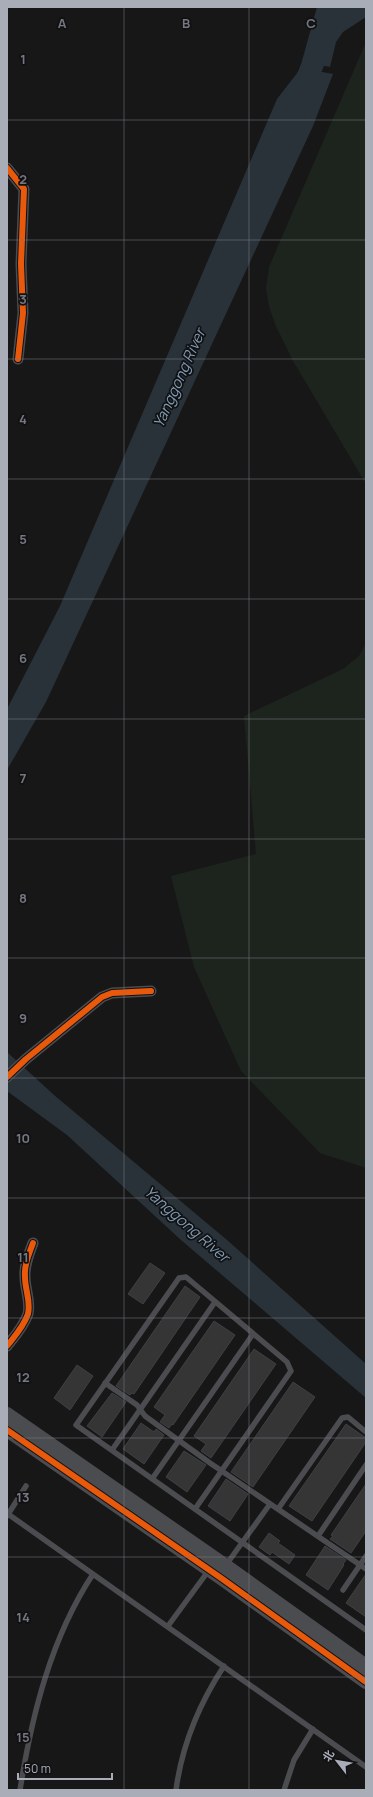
<svg xmlns="http://www.w3.org/2000/svg" width="373" height="1797" font-family="Manrope,'Noto Sans SC',sans-serif">
	<style>
		.green { fill: #1d241e }
		.water { fill: #2a3239 }
		.lines { fill: none; stroke-linecap: round; stroke-linejoin: round }
		.river { stroke: #2a3239; stroke-width: 22 }
		.building { fill: #353536; stroke: #3f4043 }
		.service { stroke: #4b4c50; stroke-width: 5.5 }
		.minor { stroke: #4b4c50; stroke-width: 11 }
		.tertiary { stroke: #4b4c50; stroke-width: 14 }
		.cycleway-casing { stroke: #111113; stroke-width: 8 }
		.cycleway { stroke: #e8590c; stroke-width: 6 }
		.grid { fill: none; stroke: #757880; stroke-width: 1; stroke-opacity: 0.55 }
		.labels { text-anchor: middle; dominant-baseline: central; stroke-width: 3.5; stroke-linejoin: round; paint-order: stroke }
		.water-label { font-size: 15px; font-style: italic; fill: #7f9bb3; stroke: #111113 }
		.grid-label { font-size: 13px; text-anchor: middle; font-weight: bold; fill: #757880; stroke: #111113; stroke-width: 3.5; stroke-linejoin: round; paint-order: stroke }
	</style>
	<rect width="100%" height="100%" fill="#171717"/>
	<path class="green" d="M366,42V484L292,359L275,324L269,306L266,288L269,267Z
		M366,643V1168L320,1153L241,1071L194,967L171,876L256,854L244,716L343,669L359,656Z"/>
	<path class="water" d="M317,7H366V17L343,32L336,42L330,67L302,61Z
		M301,68L333,74L313,126L46,702L7,770V709L60,606L277,99Z
		M7,1052L54,1095L227,1240L366,1364V1398L181,1240L67,1135L7,1091Z"/>
	<g class="lines">
		<path class="river" d="M300,97L335,7"/>
	</g>
	<path class="building" d="M150,1263L165,1273L143,1304L128,1294Z
		M185,1286L200,1297L134,1394L132,1393L130,1395L116,1386Z
		M214,1321L235,1335L173,1425L172,1424L169,1428L160,1422L165,1415L154,1407Z
		M254,1349L276,1364L211,1458L201,1451L206,1444L194,1436Z
		M77,1365L93,1376L70,1410L54,1398Z
		M293,1382L315,1397L253,1487L231,1472Z
		M112,1393L126,1402L102,1437L87,1426Z
		M141,1423L154,1432L156,1429L164,1435L144,1464L123,1449Z
		M346,1424L366,1438V1442L312,1521L289,1506Z
		M184,1451L206,1465L187,1492L166,1477Z
		M226,1479L248,1494L230,1521L208,1506Z
		M366,1484V1531L351,1553L330,1539L333,1536L331,1535Z
		M269,1533L280,1541L278,1543L295,1555L289,1564L272,1552L270,1555L259,1547Z
		M325,1546L346,1560L343,1564L344,1565L328,1590L306,1575Z
		M366,1574V1617L346,1603Z"/>
	<g class="lines">
		<path class="service" d="M105,1383L137,1405L145,1416L210,1463L366,1569
			M112,1450L215,1302
			M152,1479L253,1334
			M195,1509L291,1371L287,1362L186,1277L179,1278L76,1425L366,1630
			M278,1509L342,1418L348,1417L366,1432
			M8,1514L366,1767
			M7,1516L26,1486
			M318,1536L366,1465
			M226,1565L270,1504
			M343,1590L366,1556
			M168,1626L209,1570
			M20,1790C32,1714 51,1638 93,1574
			M176,1790C182,1745 199,1704 224,1666
			M284,1790L294,1760L313,1729"/>
		<path class="minor" d="M7,168L24,189L21,264L23,313L18,359
			M7,1077L26,1059L102,997L112,993L151,991
			M7,1346C15,1336 24,1326 28,1314C31,1301 25,1290 25,1277C24,1265 29,1254 33,1243"/>
		<path class="tertiary" d="M7,1414L226,1566L366,1666
			M7,1430L221,1578L366,1682"/>
		<g class="cycleway-casing">
			<path id="cycleway" d="M7,168L24,189L21,264L23,313L18,359
				M7,1077L26,1059L102,997L112,993L151,991
				M7,1346C15,1336 24,1326 28,1314C31,1301 25,1290 25,1277C24,1265 29,1254 33,1243
				M7,1430L221,1578L366,1682"/>
		</g>
		<use href="#cycleway" class="cycleway"/>
	</g>
	<path class="grid" d="M124,7V1790M249,7V1790M7,120H366M7,240H366M7,359H366M7,479H366M7,599H366M7,719H366M7,839H366M7,958H366M7,1078H366M7,1198H366M7,1318H366M7,1438H366M7,1557H366M7,1677H366"/>
	<g class="labels">
		<g class="water-label">
			<text transform="translate(179 378) rotate(-66)">Yanggong River</text>
			<text transform="translate(187 1224) rotate(41)">Yanggong River</text>
		</g>
	</g>
	<g class="grid-label">
		<text x="62" y="28">A</text>
		<text x="186" y="28">B</text>
		<text x="311" y="28">C</text>
		<text x="23" y="64">1</text>
		<text x="23" y="184">2</text>
		<text x="23" y="304">3</text>
		<text x="23" y="424">4</text>
		<text x="23" y="544">5</text>
		<text x="23" y="663">6</text>
		<text x="23" y="783">7</text>
		<text x="23" y="903">8</text>
		<text x="23" y="1023">9</text>
		<text x="23" y="1143">10</text>
		<text x="23" y="1262">11</text>
		<text x="23" y="1382">12</text>
		<text x="23" y="1502">13</text>
		<text x="23" y="1622">14</text>
		<text x="23" y="1742">15</text>
	</g>
	<rect width="373" height="1797" fill="none" stroke="#a8adb8" stroke-width="16"/>
	<g transform="translate(337 1761) rotate(301)" stroke="#111113" stroke-width="3" paint-order="stroke">
	<path d="M0-3L7 15L0 10L-7 15Z" fill="#a8adb8"/>
	<text y="-6" font-size="11" font-weight="bold" text-anchor="middle" fill="#a8adb8">北</text>
	</g>
	<path d="M18 1773v6h94v-6" fill="none" stroke="#a8adb8" stroke-width="2"/>
	<text x="24" y="1773" font-size="12" fill="#a8adb8" stroke="#111113" stroke-width="3" paint-order="stroke">50 m</text>
</svg>
